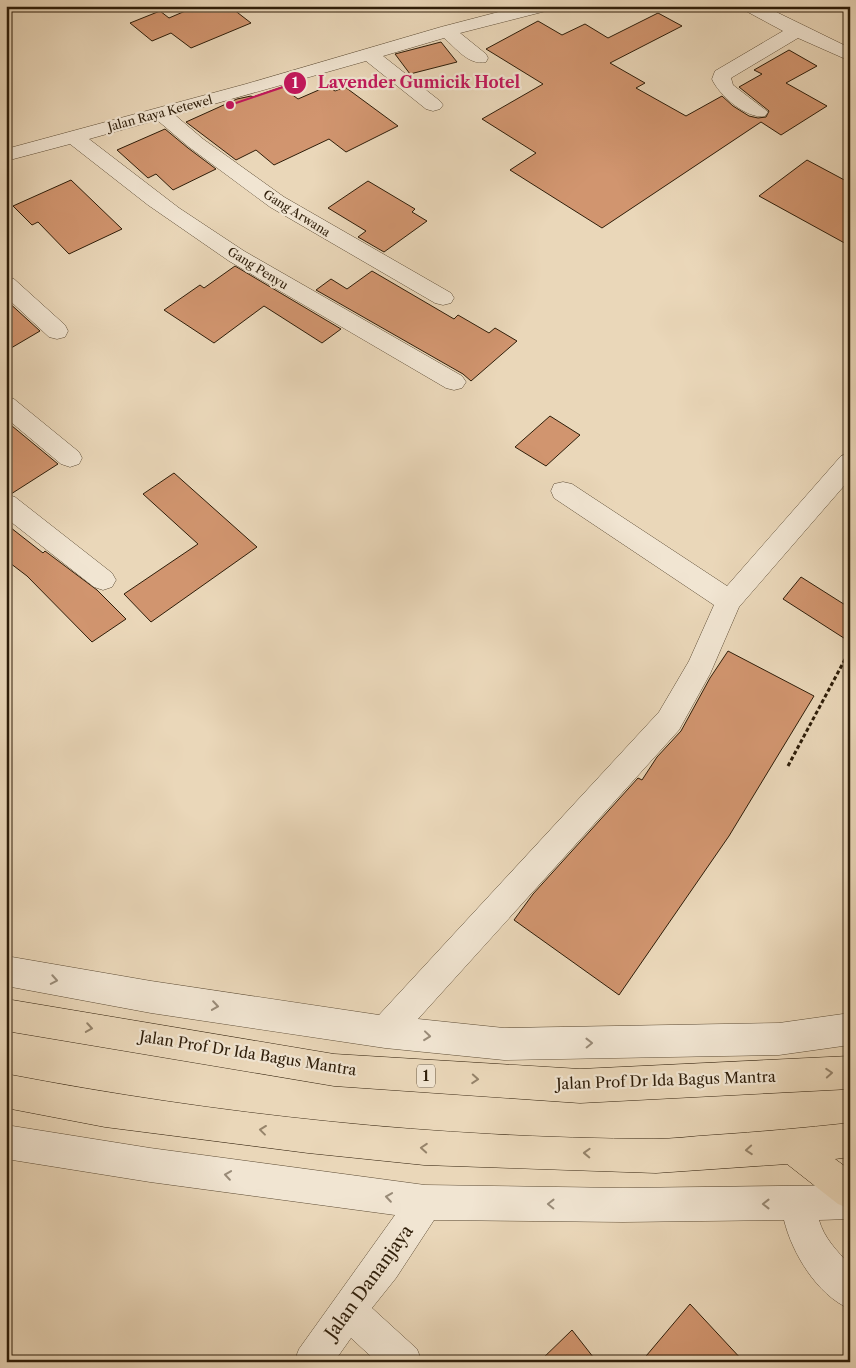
<svg xmlns="http://www.w3.org/2000/svg" width="856" height="1368" font-family="'Libre Caslon Text',serif">
	<style>
		.building { fill: #d1956f; stroke: #2e1d09 }
		.lines { fill: none; stroke-linecap: round; stroke-linejoin: round }
		.minor-casing { stroke: #5d4c35; stroke-width: 1 }
		.highway-casing { stroke: #2e1d09; stroke-width: 1 }
		.path { stroke: #2e1d09; stroke-width: 3; stroke-dasharray: 4 2.5; stroke-linecap: butt }
		.minor { fill: #f1e5d2; fill-rule: evenodd }
		.highway { fill: #ead7b9; fill-rule: evenodd }
		.oneway { stroke: #998b78 }
		.oneway2 { stroke: #95836a }
		.labels { text-anchor: middle; dominant-baseline: central; stroke-width: 4.5; stroke-linejoin: round; paint-order: stroke }
		.far-street-label { font-size: 12px; fill: #2e1d09; stroke: #f1e5d2 }
		.shield { fill: #f1e5d2; stroke: #685945; stroke-width: 1 }
		.shield-label { font-size: 14px; font-weight: bold; fill: #2e1d09 }
		.street-label { font-size: 15px; fill: #2e1d09; stroke: #f1e5d2 }
		.near-street-label { font-size: 18px; fill: #2e1d09; stroke: #f1e5d2 }
		.leader { fill: none; stroke: #c2185b; stroke-width: 2 }
		.callout-dot { fill: #c2185b; stroke: #f1e5d2; stroke-width: 2 }
		.mark-label { font-size: 15px; text-anchor: middle; font-weight: bold; fill: #fff }
		.callout-label { font-size: 16px; text-anchor: middle; font-weight: bold; fill: #c2185b; stroke: #f1e5d2; stroke-width: 4.5; stroke-linejoin: round; paint-order: stroke }
	</style>
	<rect width="100%" height="100%" fill="#ead7b9"/>
	<filter id="stains"><feTurbulence type="fractalNoise" baseFrequency=".004" numOctaves="4"/><feColorMatrix values="0 0 0 0 .2 0 0 0 0 .09 0 0 0 0 .02 0 0 0 .5 -.17"/></filter>
	<radialGradient id="worn" r=".72"><stop offset=".6" stop-color="#630" stop-opacity="0"/><stop offset="1" stop-color="#630" stop-opacity=".3"/></radialGradient>
	<path class="building" d="M197,6H229L251,23L191,48L171,33L152,41L130,23L160,11L169,18Z
		M658,13L682,26L610,63L645,83L636,88L686,116L722,96L733,106L749,116L758,118L766,117L769,111L739,87L762,74L754,70L789,50L817,66L786,83L827,106L781,135L761,122L602,228L510,170L536,153L482,119L543,84L486,49L538,21L562,35L585,24L608,38Z
		M441,42L457,62L410,74L395,54Z
		M328,86L335,91L345,87L398,126L346,152L329,139L274,165L256,150L236,160L186,122L237,99L251,96L253,97L282,87L298,99Z
		M165,129L188,148L216,169L173,190L156,174L148,178L117,150Z
		M807,160L850,183V246L759,196Z
		M71,180L122,229L69,254L38,222L32,225L13,206Z
		M368,181L415,209L412,212L427,221L384,252L358,237L366,231L328,208Z
		M235,266L341,329L322,343L264,306L214,343L164,310L200,285L204,288Z
		M372,271L454,319L458,315L489,333L495,328L517,341L471,381L463,374L316,290L331,279L347,289Z
		M6,300L40,331L6,351Z
		M550,416L580,435L546,466L515,447Z
		M6,421L58,464L11,494L6,492Z
		M174,473L257,547L151,622L124,594L198,544L143,494Z
		M6,524L43,553L45,551L97,590L126,619L92,642L27,576L6,560Z
		M801,577L850,608V642L783,599Z
		M728,651L814,696L729,836L619,995L514,920L533,894L638,778L642,780L657,757L681,731L710,678Z
		M690,1304L744,1362H641Z
		M572,1330L597,1362H539Z"/>
	<g class="lines">
		<g class="minor-casing">
			<path id="minor" d="M522,6H553L550,10L460,33L486,54L488,58L486,62C469,66 456,48 444,38L383,56L440,101L443,105L440,109L433,111L426,109L366,61L175,115L203,139L284,197L451,293L454,298L451,303L443,305L435,303L270,207L189,147L157,120L89,139L179,208L244,251L462,376L466,382L462,388L454,390L446,388L229,261L148,205L70,144L6,161V149L246,84L441,27Z
				M741,6H764L850,48V61L798,38L731,78L733,85L768,112L765,116C747,120 718,94 712,79L715,71L783,31L744,10Z
				M6,277L14,279L65,325L68,331L65,337L57,339L49,337L6,297Z
				M6,397L14,399L79,452L82,458L79,464L70,467L61,464L6,418Z
				M850,453V479L739,607L710,674L679,730L418,1019L504,1028L779,1023L850,1013V1045L779,1055L504,1060L385,1048L151,1013L6,986V956L151,981L379,1015L659,712L689,661L714,605L554,498L551,491L554,484L563,482L572,484L727,586L841,456Z
				M6,494L15,497L112,573L116,580L112,587L103,590L94,587L6,518Z
				M6,1125L150,1148L425,1185L623,1188L850,1185V1219L819,1220C824,1238 837,1251 850,1265V1309C817,1295 792,1253 784,1220L623,1222L434,1220L396,1278L372,1308L417,1349L422,1362H377L351,1338L334,1362H294L299,1349L395,1215L150,1182L6,1159Z"/>
		</g>
		<g class="highway-casing">
			<path id="highway" d="M6,999L334,1054L580,1069L850,1056V1089L580,1103L334,1086L6,1031Z
				M6,1074C219,1115 438,1138 654,1139C674,1139 694,1136 714,1135C759,1132 804,1128 850,1123V1157L835,1159L850,1170V1209L838,1204L787,1164L656,1173L424,1165L308,1153L105,1127L6,1108Z"/>
		</g>
		<path class="path" d="M788,766L850,650"/>
		<use href="#minor" class="minor"/>
		<use href="#highway" class="highway"/>
	</g>
	<defs><path id="oneway-chevron" d="M-2-3.5L2.5 0L-2 3.5" fill="none" stroke-width="1.6" stroke-linecap="round" stroke-linejoin="round" transform="scale(1.25)"/></defs>
	<g class="oneway">
		<use href="#oneway-chevron" transform="translate(54 980) rotate(10)"/>
		<use href="#oneway-chevron" transform="translate(215 1006) rotate(8)"/>
		<use href="#oneway-chevron" transform="translate(427 1036) rotate(6)"/>
		<use href="#oneway-chevron" transform="translate(589 1043) rotate(-1)"/>
		<use href="#oneway-chevron" transform="translate(228 1175) rotate(-172)"/>
		<use href="#oneway-chevron" transform="translate(389 1197) rotate(-172)"/>
		<use href="#oneway-chevron" transform="translate(551 1204) rotate(-179)"/>
		<use href="#oneway-chevron" transform="translate(766 1204) rotate(180)"/>
	</g>
	<g class="oneway2">
		<use href="#oneway-chevron" transform="translate(89 1028) rotate(9)"/>
		<use href="#oneway-chevron" transform="translate(829 1073) rotate(-4)"/>
		<use href="#oneway-chevron" transform="translate(475 1079) rotate(4)"/>
		<use href="#oneway-chevron" transform="translate(263 1130) rotate(-173)"/>
		<use href="#oneway-chevron" transform="translate(424 1148) rotate(-176)"/>
		<use href="#oneway-chevron" transform="translate(749 1150) rotate(176)"/>
		<use href="#oneway-chevron" transform="translate(587 1153) rotate(-178)"/>
	</g>
	<g class="labels">
		<g class="far-street-label">
			<text transform="translate(160 113) rotate(-15)">Jalan Raya Ketewel</text>
			<text transform="translate(297 213) rotate(32)">Gang Arwana</text>
			<text transform="translate(258 268) rotate(32)">Gang Penyu</text>
		</g>
		<rect class="shield" x="417" y="1064.5" width="18" height="23" rx="4"/>
		<g class="shield-label">
			<text x="426" y="1076">1</text>
		</g>
		<g class="street-label">
			<text transform="translate(248 1053) rotate(9)">Jalan Prof Dr Ida Bagus Mantra</text>
			<text transform="translate(666 1080) rotate(-2)">Jalan Prof Dr Ida Bagus Mantra</text>
		</g>
		<g class="near-street-label">
			<text transform="translate(369 1282) rotate(-54)">Jalan Dananjaya</text>
		</g>
	</g>
	<path class="leader" d="M230 105L295 83"/>
	<g class="callout-dot">
		<circle cx="230" cy="105" r="5"/>
		<circle cx="295" cy="83" r="12"/>
	</g>
	<g class="mark-label">
		<text x="295" y="88">1</text>
	</g>
	<g class="callout-label">
		<text x="419" y="88">Lavender Gumicik Hotel</text>
	</g>
	<rect width="856" height="1368" fill="none" stroke="#ead7b9" stroke-width="25"/>
	<rect x="8" y="8" width="841" height="1353" fill="none" stroke="#2e1d09" stroke-width="2.5"/>
	<rect x="12" y="12" width="831" height="1343" fill="none" stroke="#2e1d09"/>
	<rect width="100%" height="100%" filter="url(#stains)"/>
	<rect width="100%" height="100%" fill="url(#worn)"/>
</svg>
